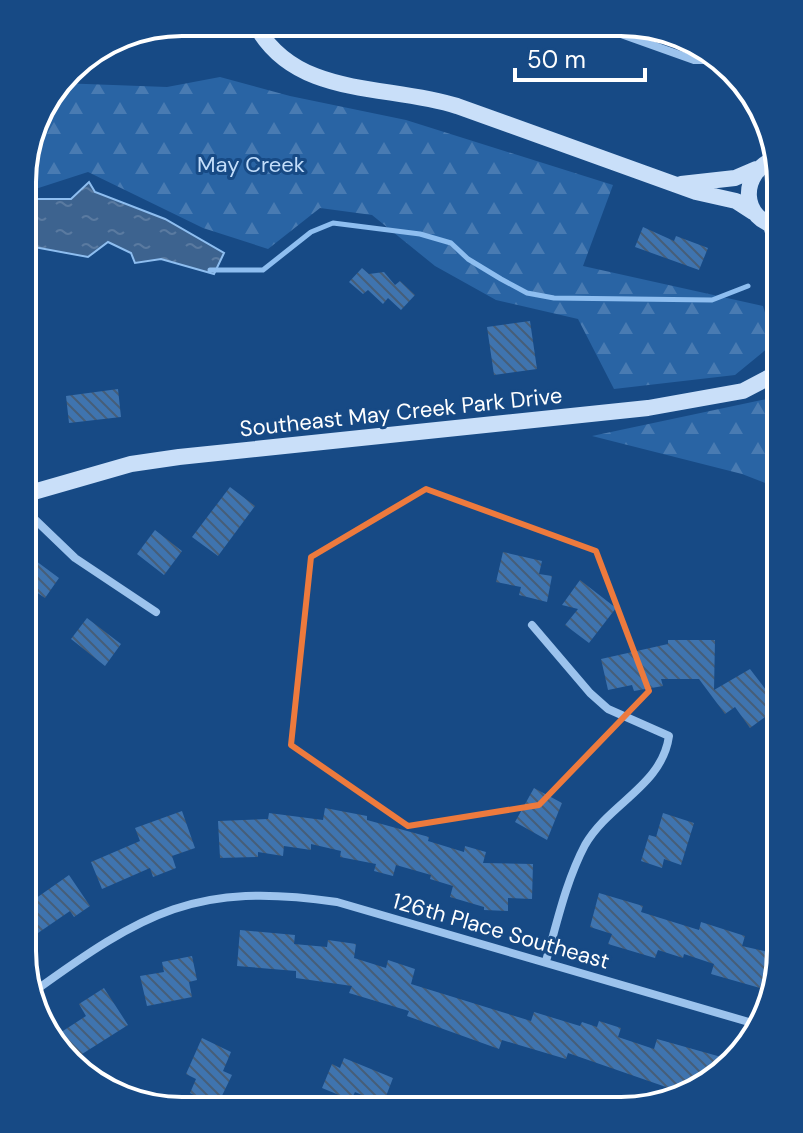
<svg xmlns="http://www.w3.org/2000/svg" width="803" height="1133" font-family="'DM Sans',sans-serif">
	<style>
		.forest { fill: url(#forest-firs) }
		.water { fill: url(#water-ripples); stroke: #8ebef0; stroke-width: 2 }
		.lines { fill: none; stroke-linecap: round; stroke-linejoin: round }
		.stream { stroke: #8ebef0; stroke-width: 5 }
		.building { fill: url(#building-back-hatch) }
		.street { stroke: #9cc3ed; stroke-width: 8 }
		.secondary { stroke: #c9dff9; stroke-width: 16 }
		.marked { fill: none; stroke: #ed7a3d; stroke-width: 6; stroke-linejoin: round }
		.labels { text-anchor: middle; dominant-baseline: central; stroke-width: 6; stroke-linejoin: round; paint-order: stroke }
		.park-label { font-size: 22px; fill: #c2ddfa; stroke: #174a85 }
		.street-label { font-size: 22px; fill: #fff; stroke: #174a85 }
		.rim { fill: none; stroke: #fff; stroke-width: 4 }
	</style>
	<defs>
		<pattern id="forest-firs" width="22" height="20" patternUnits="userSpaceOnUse" patternTransform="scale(2)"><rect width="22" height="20" fill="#2964a4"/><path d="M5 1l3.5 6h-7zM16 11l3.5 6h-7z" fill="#497bb2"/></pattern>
		<pattern id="water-ripples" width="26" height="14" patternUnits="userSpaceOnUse" patternTransform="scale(2)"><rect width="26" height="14" fill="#3d638f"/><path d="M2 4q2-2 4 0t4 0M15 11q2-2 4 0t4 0" fill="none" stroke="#5a7aa0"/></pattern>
		<pattern id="building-back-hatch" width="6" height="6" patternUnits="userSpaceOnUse" patternTransform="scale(2)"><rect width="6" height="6" fill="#3f74af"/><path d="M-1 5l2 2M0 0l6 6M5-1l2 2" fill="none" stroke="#465e79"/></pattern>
	</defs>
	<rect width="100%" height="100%" fill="#174a85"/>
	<path class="forest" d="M220,77L290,96L406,120L613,185L583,266L763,306L774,343L735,375L614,389L578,319L496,300L435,266L372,215L320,208L268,249L203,228L88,172L23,193C23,153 34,114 59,83L167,87Z
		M781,396V489L742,474L592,436Z"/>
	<path class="water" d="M89,182L95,192L165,219L224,253L214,274L161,259L135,263L131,253L108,242L88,257L23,245V203L34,199H71Z"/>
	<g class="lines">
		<path class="stream" d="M210,270H263L311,232L333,223L420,234L451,243L468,259L501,279L527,293L554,298L712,300L748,286"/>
	</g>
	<path class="building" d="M643,227L674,241L676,236L708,248L699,270L635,247Z
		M362,268L369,274L384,272L395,285L400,281L415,295L401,310L388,298L383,304L368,290L363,294L349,282Z
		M530,321L537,369L494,375L487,327Z
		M118,389L121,417L69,423L66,396Z
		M230,487L255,506L218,556L192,537Z
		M155,530L182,551L164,575L137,554Z
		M503,552L542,561L539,574L552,576L547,602L519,595L521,587L496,582Z
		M32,558L59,578L45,598L36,592L23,611V561L28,564Z
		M580,580L616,608L589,643L565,625L578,609L562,605Z
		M87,618L121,644L105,666L71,639Z
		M668,640H715L714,690L750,669L779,707L750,728L735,707L725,714L699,679H661L663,686L634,691L632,685L608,690L601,659L668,644Z
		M534,788L562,803L547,840L515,822Z
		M325,808L367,816V820L429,837L428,841L464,852L465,846L486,852L483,863L533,864L532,899L508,898V911L484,910V907L450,897L453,886L430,879L431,875L396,865L393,876L374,871L376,864L340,857L341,851L311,844V850L284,846L283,856L258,852V857L220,858L218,821L268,819L269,813L323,820Z
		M182,811L195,848L172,856L176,868L153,877L150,868L102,889L91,862L140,841L135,828Z
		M663,813L694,823L681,865L664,859L662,868L641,861L649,835L656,837Z
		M69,875L90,906L74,917L70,911L22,944V908Z
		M599,893L643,906L641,912L699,930L701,922L745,936L742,946L781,955L774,982L762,979L760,988L711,974L714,964L684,954L683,958L658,950L655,958L608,944L612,934L590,927Z
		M240,930L295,935L294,944L327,947L328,940L356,944L354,958L386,968L388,960L415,969L411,984L531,1021L534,1012L580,1026L582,1022L597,1027L599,1021L621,1028L618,1037L654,1049L657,1039L732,1060L689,1095L568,1053L566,1059L502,1040L499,1049L407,1016L409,1011L349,993L352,986L296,978V971L237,966Z
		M192,956L197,980L189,982L192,997L147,1006L140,976L164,972L162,962Z
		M104,988L128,1025L71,1061L52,1038L86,1016L79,1004Z
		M202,1038L231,1052L223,1071L232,1075L217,1106L190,1093L196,1079L186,1074Z
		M344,1058L393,1078L383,1104L355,1092L351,1100L322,1088L332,1064L340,1068Z"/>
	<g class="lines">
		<path class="street" d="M593,24L694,60H722
			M23,508L75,558L156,612
			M532,625L590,693L608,709L669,736C662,786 609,803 585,845C566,881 557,923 546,961
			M32,993C144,912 196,881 337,902L759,1025"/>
		<path class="secondary" d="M258,29C299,98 387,84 457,106L696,192L736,201L753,212
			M776,158C739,172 739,221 781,227
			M681,184L735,178L756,169
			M771,225L781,260
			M23,495L131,464L179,457L648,408L743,391L781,371"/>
	</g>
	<path class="marked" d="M426,489L596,551L649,691L539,805L408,826L291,745L311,557Z"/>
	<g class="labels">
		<g class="park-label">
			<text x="251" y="164">May Creek</text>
		</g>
		<g class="street-label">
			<text transform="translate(401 412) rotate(-6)">Southeast May Creek Park Drive</text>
			<text transform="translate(501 931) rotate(16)">126th Place Southeast</text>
		</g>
	</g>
	<path d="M0 0H803V1133H0ZM182 36H621A146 146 0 0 1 767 182V951A146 146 0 0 1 621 1097H182A146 146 0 0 1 36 951V182A146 146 0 0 1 182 36Z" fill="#174a85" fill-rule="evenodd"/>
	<path class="rim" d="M182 36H621A146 146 0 0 1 767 182V951A146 146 0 0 1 621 1097H182A146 146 0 0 1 36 951V182A146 146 0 0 1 182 36Z"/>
	<path d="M515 68v12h130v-12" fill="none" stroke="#ffffff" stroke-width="4"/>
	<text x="527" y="68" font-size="24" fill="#ffffff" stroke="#174a85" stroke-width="6" paint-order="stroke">50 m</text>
</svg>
